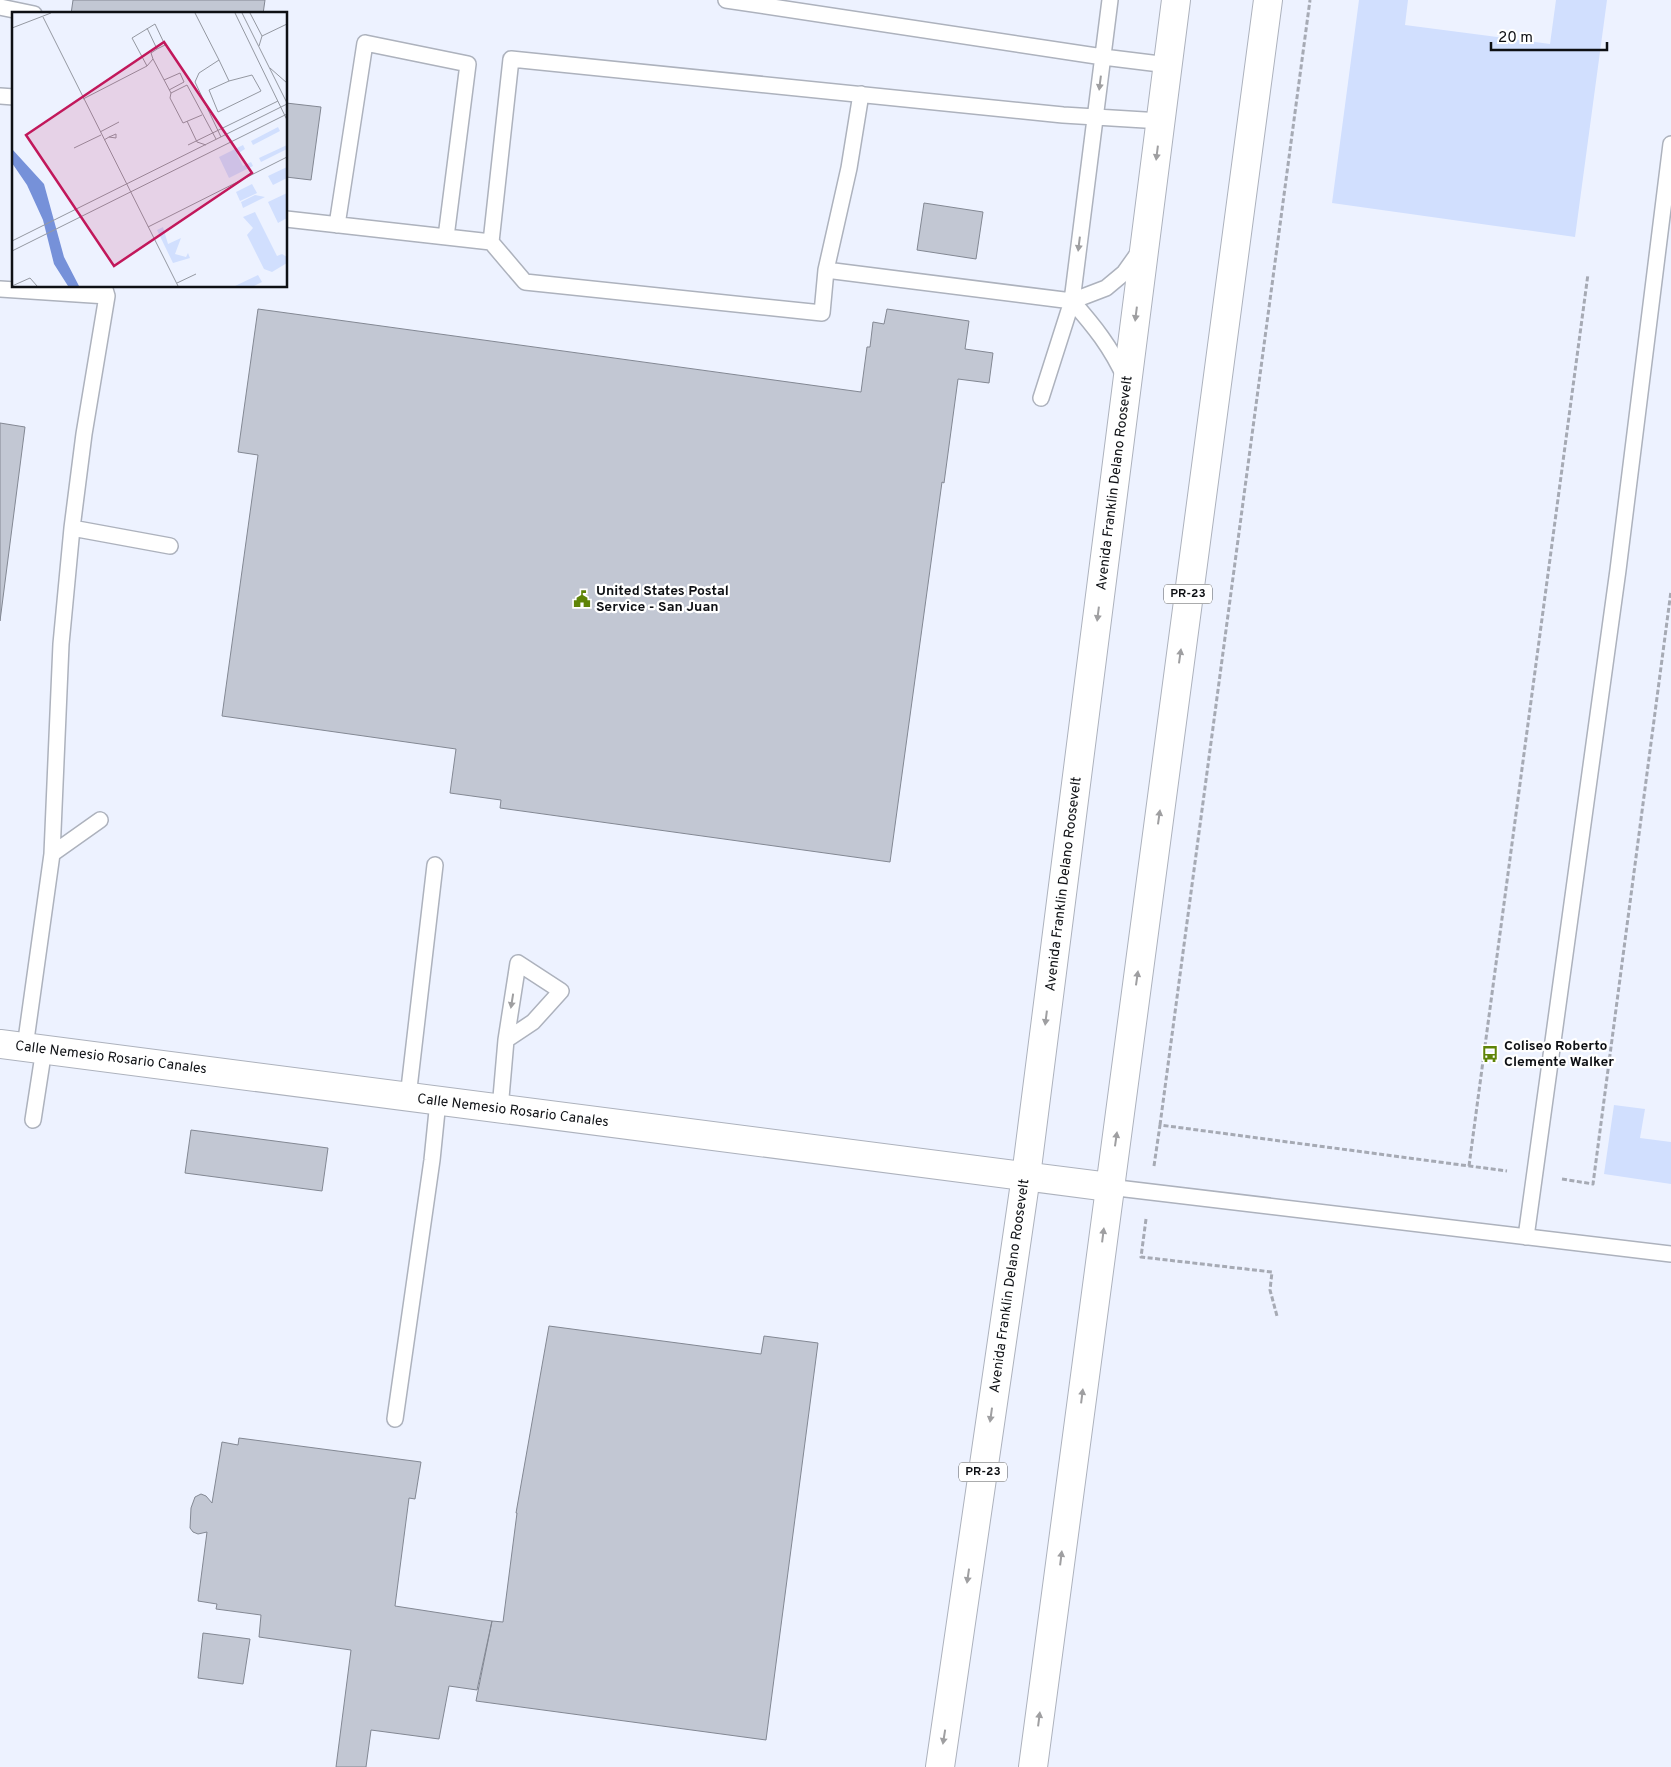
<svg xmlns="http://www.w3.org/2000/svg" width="1671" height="1767" font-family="Overpass,sans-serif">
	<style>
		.green { fill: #d1dffe }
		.building { fill: #c2c7d3; stroke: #838893 }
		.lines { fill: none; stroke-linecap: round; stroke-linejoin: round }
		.lane-casing { stroke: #adb2bd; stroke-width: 18 }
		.street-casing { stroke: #adb2bd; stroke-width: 30 }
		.primary-casing { stroke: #adb2bd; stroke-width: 30 }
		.path { stroke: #a6aab4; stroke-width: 3; stroke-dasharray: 5 2.5; stroke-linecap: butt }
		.lane { stroke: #fff; stroke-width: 15 }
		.street { stroke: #fff; stroke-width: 28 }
		.primary { stroke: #fff; stroke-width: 28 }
		.oneway { fill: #9f9fa1 }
		.labels { text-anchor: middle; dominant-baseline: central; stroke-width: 4.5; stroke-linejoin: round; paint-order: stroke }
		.shield { fill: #fff; stroke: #56585a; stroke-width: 1 }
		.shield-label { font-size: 12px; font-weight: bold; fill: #0e1014 }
		.street-label { font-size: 14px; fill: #0e1014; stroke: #fff }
		.poi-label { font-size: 14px; font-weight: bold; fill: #0e1014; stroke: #fff; text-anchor: start }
		.inset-road { fill: none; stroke: #9498a1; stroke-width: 1 }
		.view { fill: #c2185b; fill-opacity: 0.15; stroke: #c2185b; stroke-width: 2.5 }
		.inset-edge { fill: none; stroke: #0e1014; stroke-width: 2.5 }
	</style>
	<rect width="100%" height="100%" fill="#edf2ff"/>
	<path class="green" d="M1359,0H1408L1405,25L1550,44L1556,0H1607L1575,237L1332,203Z
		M1614,1105L1645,1109L1640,1138L1671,1142V1184L1604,1174Z"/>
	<path class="building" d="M73,0H265L263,14H71Z
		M286,103L321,107L311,180L286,177Z
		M924,203L983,212L976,259L917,250Z
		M258,309L861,392L867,347H870L873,322L884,324L887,309L969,321L965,349L993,353L989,383L958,379L944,483L942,482L890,862L500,808L501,800L450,793L456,749L222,716L258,455L238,452Z
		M0,423L25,427L0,621Z
		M191,1130L328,1148L322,1191L185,1173Z
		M549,1326L761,1354L764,1336L818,1343L766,1740L476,1701L492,1621L503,1622L517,1513H516Z
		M239,1438L421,1462L415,1499L409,1498L395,1606L492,1621L477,1690L449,1686L439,1739L371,1730L366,1767H336L351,1650L259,1637L261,1615L216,1609L217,1604L198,1601L207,1532L198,1534L193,1532L190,1528L191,1508L195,1497L201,1494L206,1496L212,1503L222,1442L238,1445Z
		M203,1633L250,1639L243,1684L198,1678Z"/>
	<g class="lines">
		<g class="lane-casing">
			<path id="lane" d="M726,0L1103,57L1168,65
				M0,7L34,14
				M0,96L14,97
				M286,219L491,242L511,59L1063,115L1161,121
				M337,225L365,43L468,64L446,237
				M491,242L525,282L822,313L826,270L849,168L861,94
				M826,270L1072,301L1106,288L1124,273L1139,252
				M0,289L107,296
				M1072,301C1094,326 1111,347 1125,378
				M1041,398L1072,301L1110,0
				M72,528L170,546
				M52,854L100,820
				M25,1047L52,854L61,644L72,528L84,434L107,296L104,286
				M408,1097L435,865
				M500,1109L506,1040L518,963L561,991L533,1022L506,1040
				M33,1120L44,1049
				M1109,1187L1671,1254
				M1526,1237L1618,570L1671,144
				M395,1419L432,1160L438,1101"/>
		</g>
		<g class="street-casing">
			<path id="street" d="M0,1044L1109,1187"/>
		</g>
		<g class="primary-casing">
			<path id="primary" d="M940,1767L1026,1176L1176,0
				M1033,1767L1268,0"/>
		</g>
		<path class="path" d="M1160,1125L1310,0
			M1154,1166L1160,1125L1507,1171
			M1469,1166L1588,274
			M1562,1179L1593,1184L1671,591
			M1146,1219L1141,1257L1272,1272L1270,1290L1277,1316"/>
		<use href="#lane" class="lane"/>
		<use href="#street" class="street"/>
		<use href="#primary" class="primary"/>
	</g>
	<defs><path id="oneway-solid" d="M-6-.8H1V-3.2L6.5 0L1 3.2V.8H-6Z" transform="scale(1.25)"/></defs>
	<g class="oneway">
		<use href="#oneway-solid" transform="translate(1100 83) rotate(97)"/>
		<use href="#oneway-solid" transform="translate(1157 153) rotate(97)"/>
		<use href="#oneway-solid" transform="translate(1079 244) rotate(97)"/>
		<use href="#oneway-solid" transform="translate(1136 314) rotate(97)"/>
		<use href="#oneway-solid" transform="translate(1098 614) rotate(97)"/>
		<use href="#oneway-solid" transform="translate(1180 656) rotate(-82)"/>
		<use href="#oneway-solid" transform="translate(1159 817) rotate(-82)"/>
		<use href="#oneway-solid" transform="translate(1137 978) rotate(-82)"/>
		<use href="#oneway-solid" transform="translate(512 1001) rotate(99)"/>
		<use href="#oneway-solid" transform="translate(1046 1018) rotate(97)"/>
		<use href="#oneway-solid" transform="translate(1116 1139) rotate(-82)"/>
		<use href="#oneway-solid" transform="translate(1103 1235) rotate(-83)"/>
		<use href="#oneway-solid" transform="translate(1082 1396) rotate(-83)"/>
		<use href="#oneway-solid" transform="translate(991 1415) rotate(98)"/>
		<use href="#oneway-solid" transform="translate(1061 1558) rotate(-83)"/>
		<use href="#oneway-solid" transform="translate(968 1576) rotate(98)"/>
		<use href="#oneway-solid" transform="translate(1039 1719) rotate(-83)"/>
		<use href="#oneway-solid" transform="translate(944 1737) rotate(99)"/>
	</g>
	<defs>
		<g id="civic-bare" transform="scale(1.35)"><path d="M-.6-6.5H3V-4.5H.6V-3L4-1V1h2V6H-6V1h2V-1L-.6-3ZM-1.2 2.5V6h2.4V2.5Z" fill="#5e8407" stroke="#fff" stroke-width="2.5" paint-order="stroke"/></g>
		<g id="bus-bare" transform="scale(1.35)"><path d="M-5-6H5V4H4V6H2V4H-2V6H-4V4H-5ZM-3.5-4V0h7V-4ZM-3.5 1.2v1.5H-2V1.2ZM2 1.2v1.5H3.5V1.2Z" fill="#5e8407" stroke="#fff" stroke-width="2.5" paint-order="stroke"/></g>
	</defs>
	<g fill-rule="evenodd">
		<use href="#civic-bare" x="582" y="599"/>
		<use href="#bus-bare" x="1490" y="1054"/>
	</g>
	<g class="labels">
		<g class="shield">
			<rect x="1164" y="584.5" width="48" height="19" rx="4"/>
			<rect x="959" y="1462.5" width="48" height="19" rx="4"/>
		</g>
		<g class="shield-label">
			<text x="1188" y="594">PR-23</text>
			<text x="983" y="1472">PR-23</text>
		</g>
		<g class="street-label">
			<text transform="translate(1115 483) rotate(-83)">Avenida Franklin Delano Roosevelt</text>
			<text transform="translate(1064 884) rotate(-83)">Avenida Franklin Delano Roosevelt</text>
			<text transform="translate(111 1058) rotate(7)">Calle Nemesio Rosario Canales</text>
			<text transform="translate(513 1111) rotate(7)">Calle Nemesio Rosario Canales</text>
			<text transform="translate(1010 1286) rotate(-82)">Avenida Franklin Delano Roosevelt</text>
		</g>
		<g class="poi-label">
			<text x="596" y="591">United States Postal<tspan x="596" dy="16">Service - San Juan</tspan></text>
			<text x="1504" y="1046">Coliseo Roberto<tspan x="1504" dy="16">Clemente Walker</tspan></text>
		</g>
	</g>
	<g transform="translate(12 12)">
		<rect width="275" height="275" fill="#edf2ff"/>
		<path d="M266,115L268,119L241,133L239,129ZM231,133L233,137L225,142L231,154L239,150L241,154L217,166L207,145ZM275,133V137L249,150L247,146ZM275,155V166L261,173L256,164ZM240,172L245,181L228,189L224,180ZM275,181V206L266,211L256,190ZM243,183L253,185L231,196L229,190ZM243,200L265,244L270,242L275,245V251L260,260L252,257L235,223L241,216L231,205ZM151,215L156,232L169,226L163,242L174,245L176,241L178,246L161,251L145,218ZM246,263L250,270L242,274H223Z" fill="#d1dffe"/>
		<path d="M0,137L32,172L52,245L67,274H56L42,252L31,208L15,173L0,151Z" fill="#7691d9"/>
		<path class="inset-road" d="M183,1L207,48M223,1L275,108M230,1L275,91M238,1L250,24L247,34M31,5L166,274M0,16L39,1M135,16L145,37L139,41L141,47M250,24L275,12M135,54L120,26L143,12L153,33L145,37M258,56L275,71M152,68L168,61L172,70L157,78M159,81L158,86L171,111L190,103M71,87L135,54L141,47L159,81L175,73L204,127M175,109L185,130L194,133M88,120L107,110M209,125L183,70L187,61L207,48L217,69L197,78L206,100L249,79L240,63L217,69M92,128L97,125L104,122V126L97,125M176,133L266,89M62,136L89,123M136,215L275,145M0,229L275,92M0,239L275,102M165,271L184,262M0,274L18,266L25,274"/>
		<path class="view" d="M152,30L240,161L102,254L14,123Z"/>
		<rect width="275" height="275" class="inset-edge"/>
	</g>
	<path d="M1491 42v8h116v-8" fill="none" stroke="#0e1014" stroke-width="2.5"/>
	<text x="1498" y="42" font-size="15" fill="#0e1014" stroke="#ffffff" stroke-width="4" paint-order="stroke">20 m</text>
</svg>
